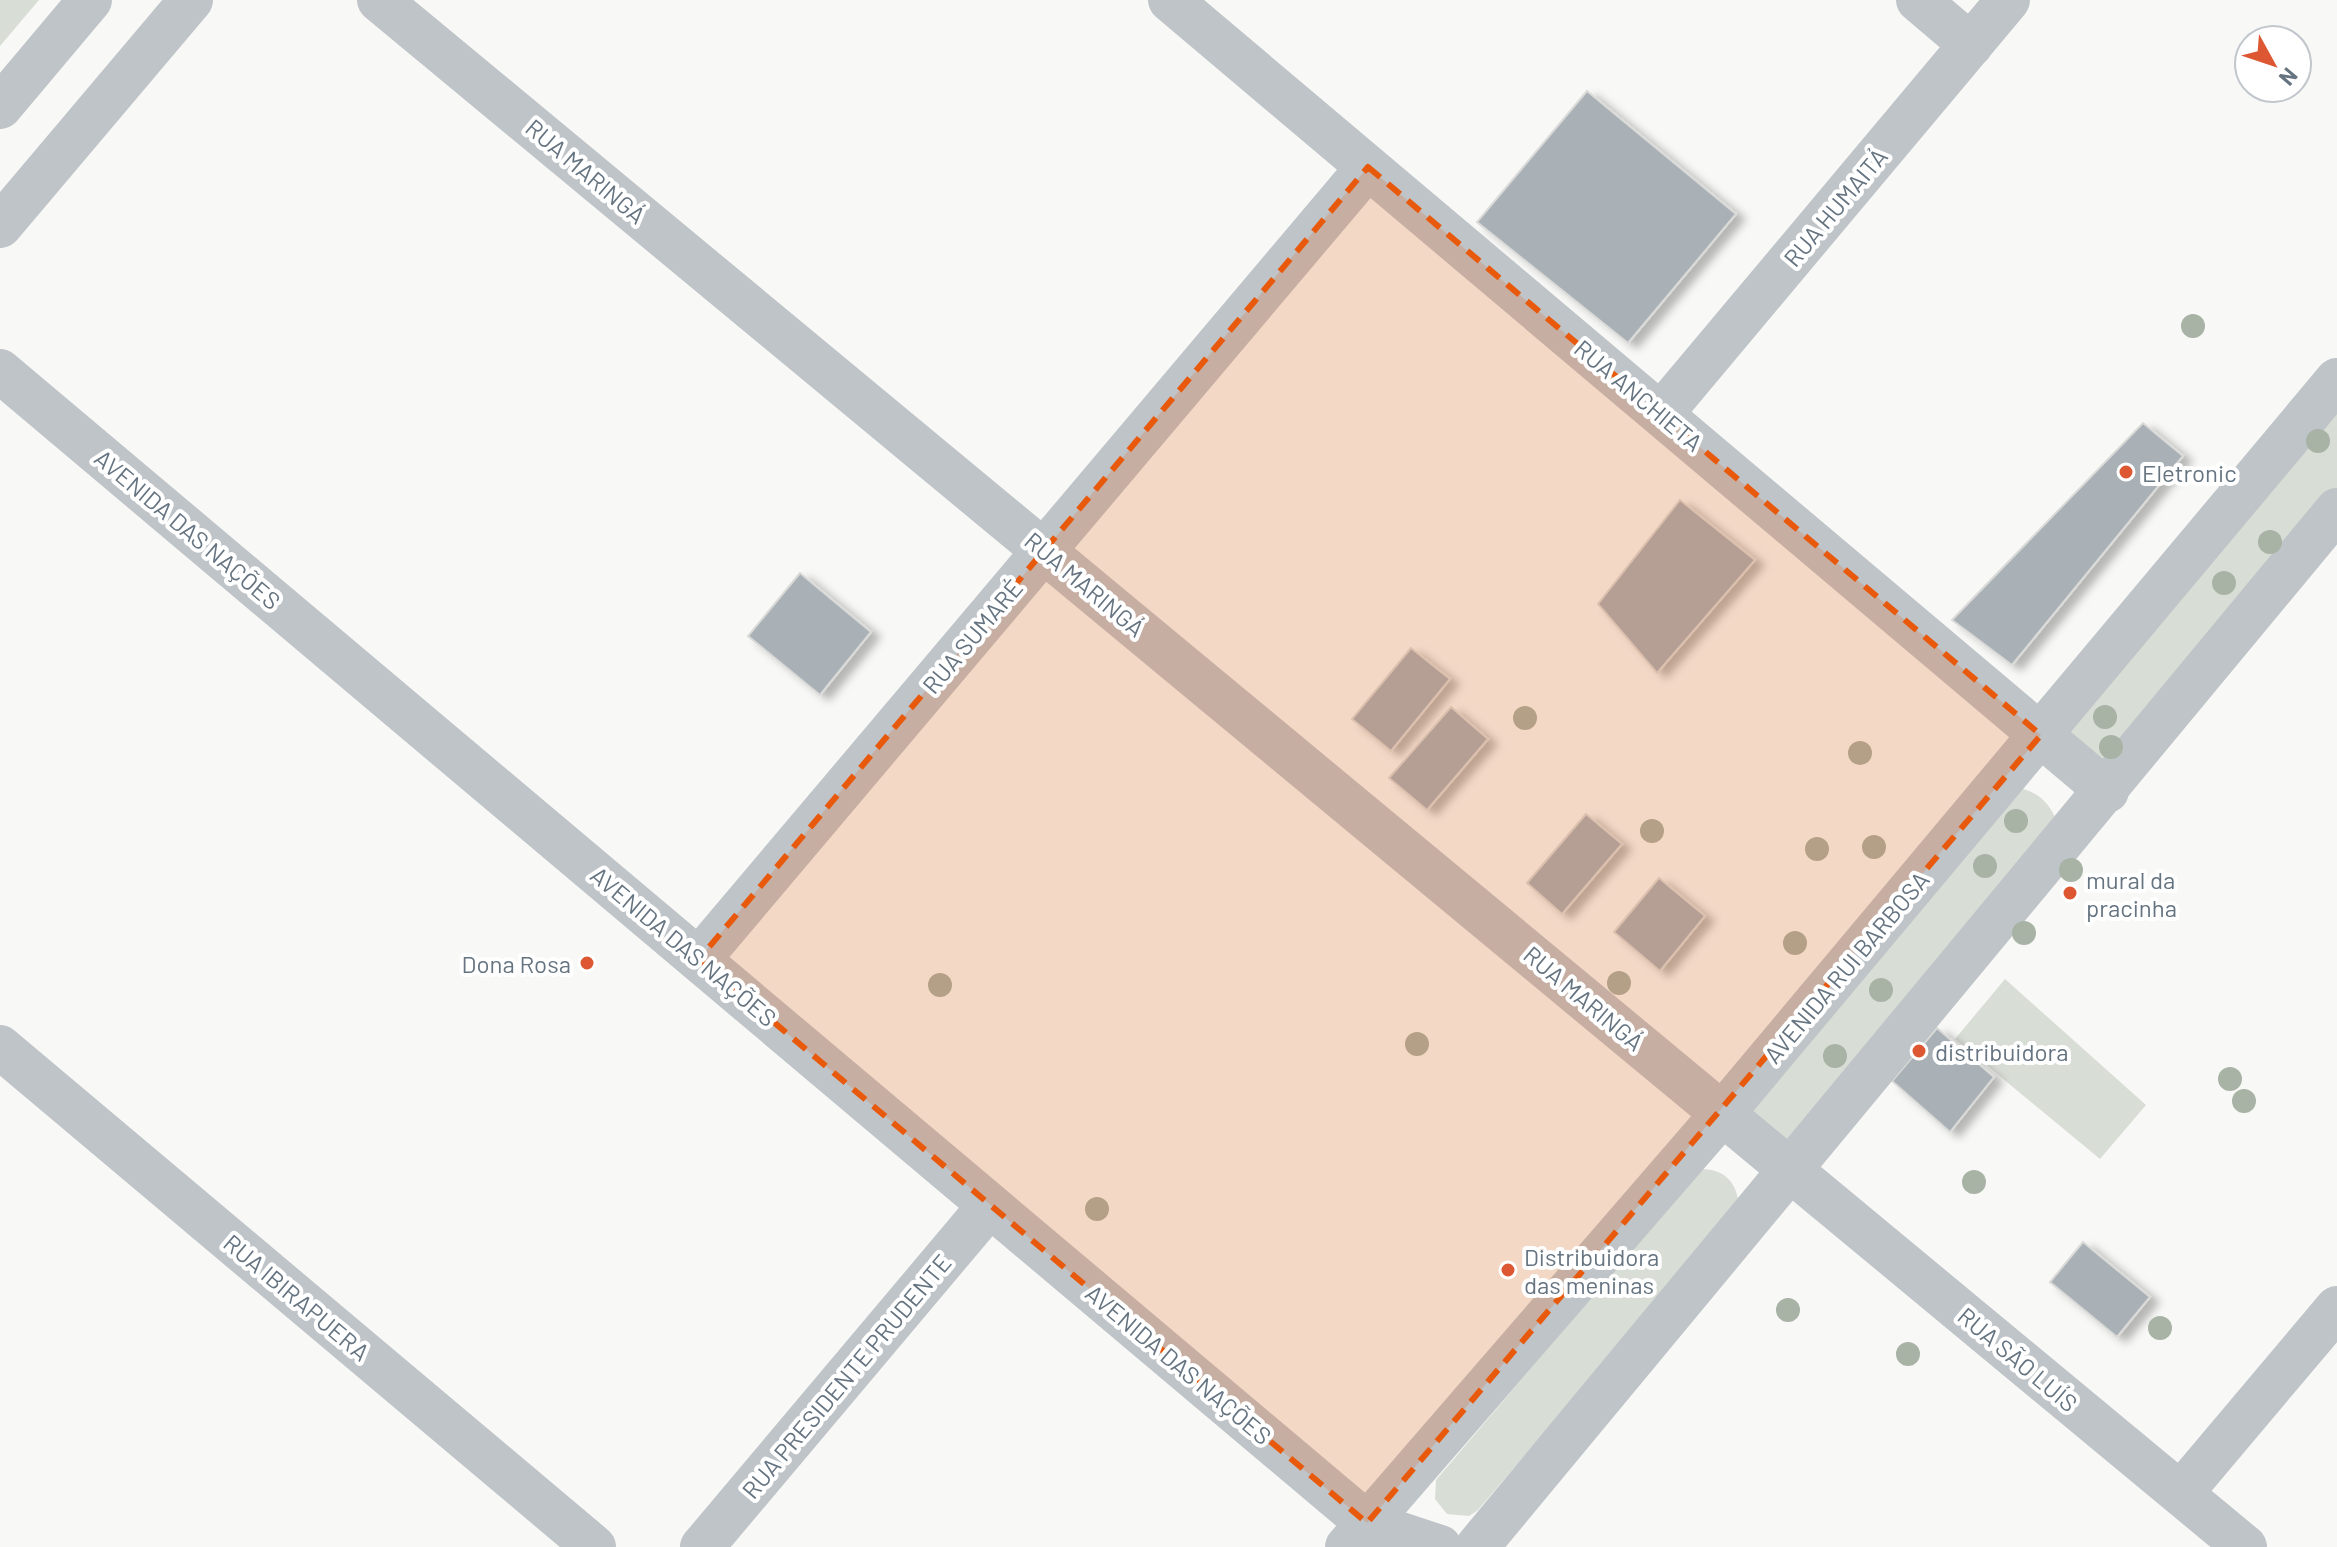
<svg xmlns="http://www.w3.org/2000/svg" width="2337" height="1547" font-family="Barlow,sans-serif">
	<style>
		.green { fill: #d8ddd5 }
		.building { fill: #a9b1b7; stroke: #dadad8; stroke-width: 2; filter: url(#shadow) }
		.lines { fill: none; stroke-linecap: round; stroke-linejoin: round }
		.minor { stroke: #bfc4c8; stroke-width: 44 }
		.tertiary { stroke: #bfc4c8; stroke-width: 44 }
		.tree { fill: #a8b2a5 }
		.marked { fill: #e8590c; fill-opacity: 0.2; stroke: #e8590c; stroke-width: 6; stroke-dasharray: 16 10; stroke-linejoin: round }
		.poi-dot { fill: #dc5732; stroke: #fff; stroke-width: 3 }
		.labels { text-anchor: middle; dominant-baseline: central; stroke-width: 8; stroke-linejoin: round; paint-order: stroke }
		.street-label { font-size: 24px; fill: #657480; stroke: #fff }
		.poi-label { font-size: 24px; fill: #657480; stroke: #fff; text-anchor: start }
	</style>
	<defs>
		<filter id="shadow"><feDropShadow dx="9" dy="5" stdDeviation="4" flood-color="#0004"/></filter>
	</defs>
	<rect width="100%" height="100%" fill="#f8f8f6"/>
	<path class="green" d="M0,0H39L0,46Z
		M2337,399V488L2110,757L2100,758L2069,731Z
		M2014,787C2038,791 2050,802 2058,825L1786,1140H1776L1751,1108Z
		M2005,979L2146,1105L2100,1159L1955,1039Z
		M1700,1169C1724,1169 1736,1181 1739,1204L1478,1510L1469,1516L1447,1514L1435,1499L1436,1480Z"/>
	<path class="building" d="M1587,91L1736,214L1628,343L1477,222Z
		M2143,423L2183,456L2012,665L1952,620Z
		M1680,500L1755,560L1657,673L1598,604Z
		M800,573L871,632L820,695L748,636Z
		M1411,648L1450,679L1391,751L1352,719Z
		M1451,707L1488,739L1427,810L1389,778Z
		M1586,814L1622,844L1562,914L1527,883Z
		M1659,878L1705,916L1660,971L1614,932Z
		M1937,1028L1994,1077L1950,1132L1892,1081Z
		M2083,1242L2150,1297L2117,1337L2050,1282Z"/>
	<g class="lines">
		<path class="minor" d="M379,0L2245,1547
			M1170,0L2107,791
			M1918,0L1971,45
			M0,371L1367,1523L1440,1547
			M1661,414L2008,0
			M699,959L1368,167
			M0,1047L594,1547
			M2181,1493L2337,1308
			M702,1547L990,1205"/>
		<path class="tertiary" d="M0,107L90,0
			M0,226L191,0
			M1347,1547L1723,1113L2337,380
			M1477,1547L2337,510"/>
	</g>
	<g class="tree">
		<circle cx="2193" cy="326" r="12"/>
		<circle cx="2318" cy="441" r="12"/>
		<circle cx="2270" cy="542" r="12"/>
		<circle cx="2224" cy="583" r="12"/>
		<circle cx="2105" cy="717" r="12"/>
		<circle cx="1525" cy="718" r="12"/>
		<circle cx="2111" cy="747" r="12"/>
		<circle cx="1860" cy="753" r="12"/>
		<circle cx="2016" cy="821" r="12"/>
		<circle cx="1652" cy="831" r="12"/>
		<circle cx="1874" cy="847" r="12"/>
		<circle cx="1817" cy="849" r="12"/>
		<circle cx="1985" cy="866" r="12"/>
		<circle cx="2071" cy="870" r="12"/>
		<circle cx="2024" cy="933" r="12"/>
		<circle cx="1795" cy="943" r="12"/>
		<circle cx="1619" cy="983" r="12"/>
		<circle cx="940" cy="985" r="12"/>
		<circle cx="1881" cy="990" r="12"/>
		<circle cx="1417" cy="1044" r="12"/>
		<circle cx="1835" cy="1056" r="12"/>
		<circle cx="2230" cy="1079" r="12"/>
		<circle cx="2244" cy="1101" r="12"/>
		<circle cx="1974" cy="1182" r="12"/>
		<circle cx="1097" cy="1209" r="12"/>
		<circle cx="1788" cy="1310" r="12"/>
		<circle cx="2160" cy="1328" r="12"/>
		<circle cx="1908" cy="1354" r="12"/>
	</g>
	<path class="marked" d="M1368,167L2041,735L1367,1523L699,959Z"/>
	<g class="poi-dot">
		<circle cx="2126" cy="472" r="8"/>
		<circle cx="2070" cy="893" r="8"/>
		<circle cx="587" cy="963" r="8"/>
		<circle cx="1919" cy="1051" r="8"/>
		<circle cx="1508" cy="1270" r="8"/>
	</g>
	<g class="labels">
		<g class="street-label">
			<text transform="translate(586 171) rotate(40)">RUA MARINGÁ</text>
			<text transform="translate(1835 207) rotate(-50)">RUA HUMAITÁ</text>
			<text transform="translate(1639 395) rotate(40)">RUA ANCHIETA</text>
			<text transform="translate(188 529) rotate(40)">AVENIDA DAS NAÇÕES</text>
			<text transform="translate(1085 584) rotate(40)">RUA MARINGÁ</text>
			<text transform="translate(972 636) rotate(-50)">RUA SUMARÉ</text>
			<text transform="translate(684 946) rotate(40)">AVENIDA DAS NAÇÕES</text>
			<text transform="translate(1846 967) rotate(-50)">AVENIDA RUI BARBOSA</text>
			<text transform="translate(1584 998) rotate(40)">RUA MARINGÁ</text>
			<text transform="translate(297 1297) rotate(40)">RUA IBIRAPUERA</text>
			<text transform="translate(2018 1359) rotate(40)">RUA SÃO LUÍS</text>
			<text transform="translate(1179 1364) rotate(40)">AVENIDA DAS NAÇÕES</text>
			<text transform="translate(846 1376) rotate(-50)">RUA PRESIDENTE PRUDENTE</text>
		</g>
		<g class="poi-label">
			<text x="2142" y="472">Eletronic</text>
			<text x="2086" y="879">mural da<tspan x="2086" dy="28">pracinha</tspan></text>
			<text x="571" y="963" text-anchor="end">Dona Rosa</text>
			<text x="1935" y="1051">distribuidora</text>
			<text x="1524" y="1256">Distribuidora<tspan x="1524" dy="28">das meninas</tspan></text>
		</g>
	</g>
	<g transform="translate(2273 64) rotate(130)"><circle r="38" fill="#ffffff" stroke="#c1c7cc" stroke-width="2"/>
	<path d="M0-6L14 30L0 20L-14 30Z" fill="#dc5732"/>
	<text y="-12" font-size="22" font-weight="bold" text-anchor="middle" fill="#657480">N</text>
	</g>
</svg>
